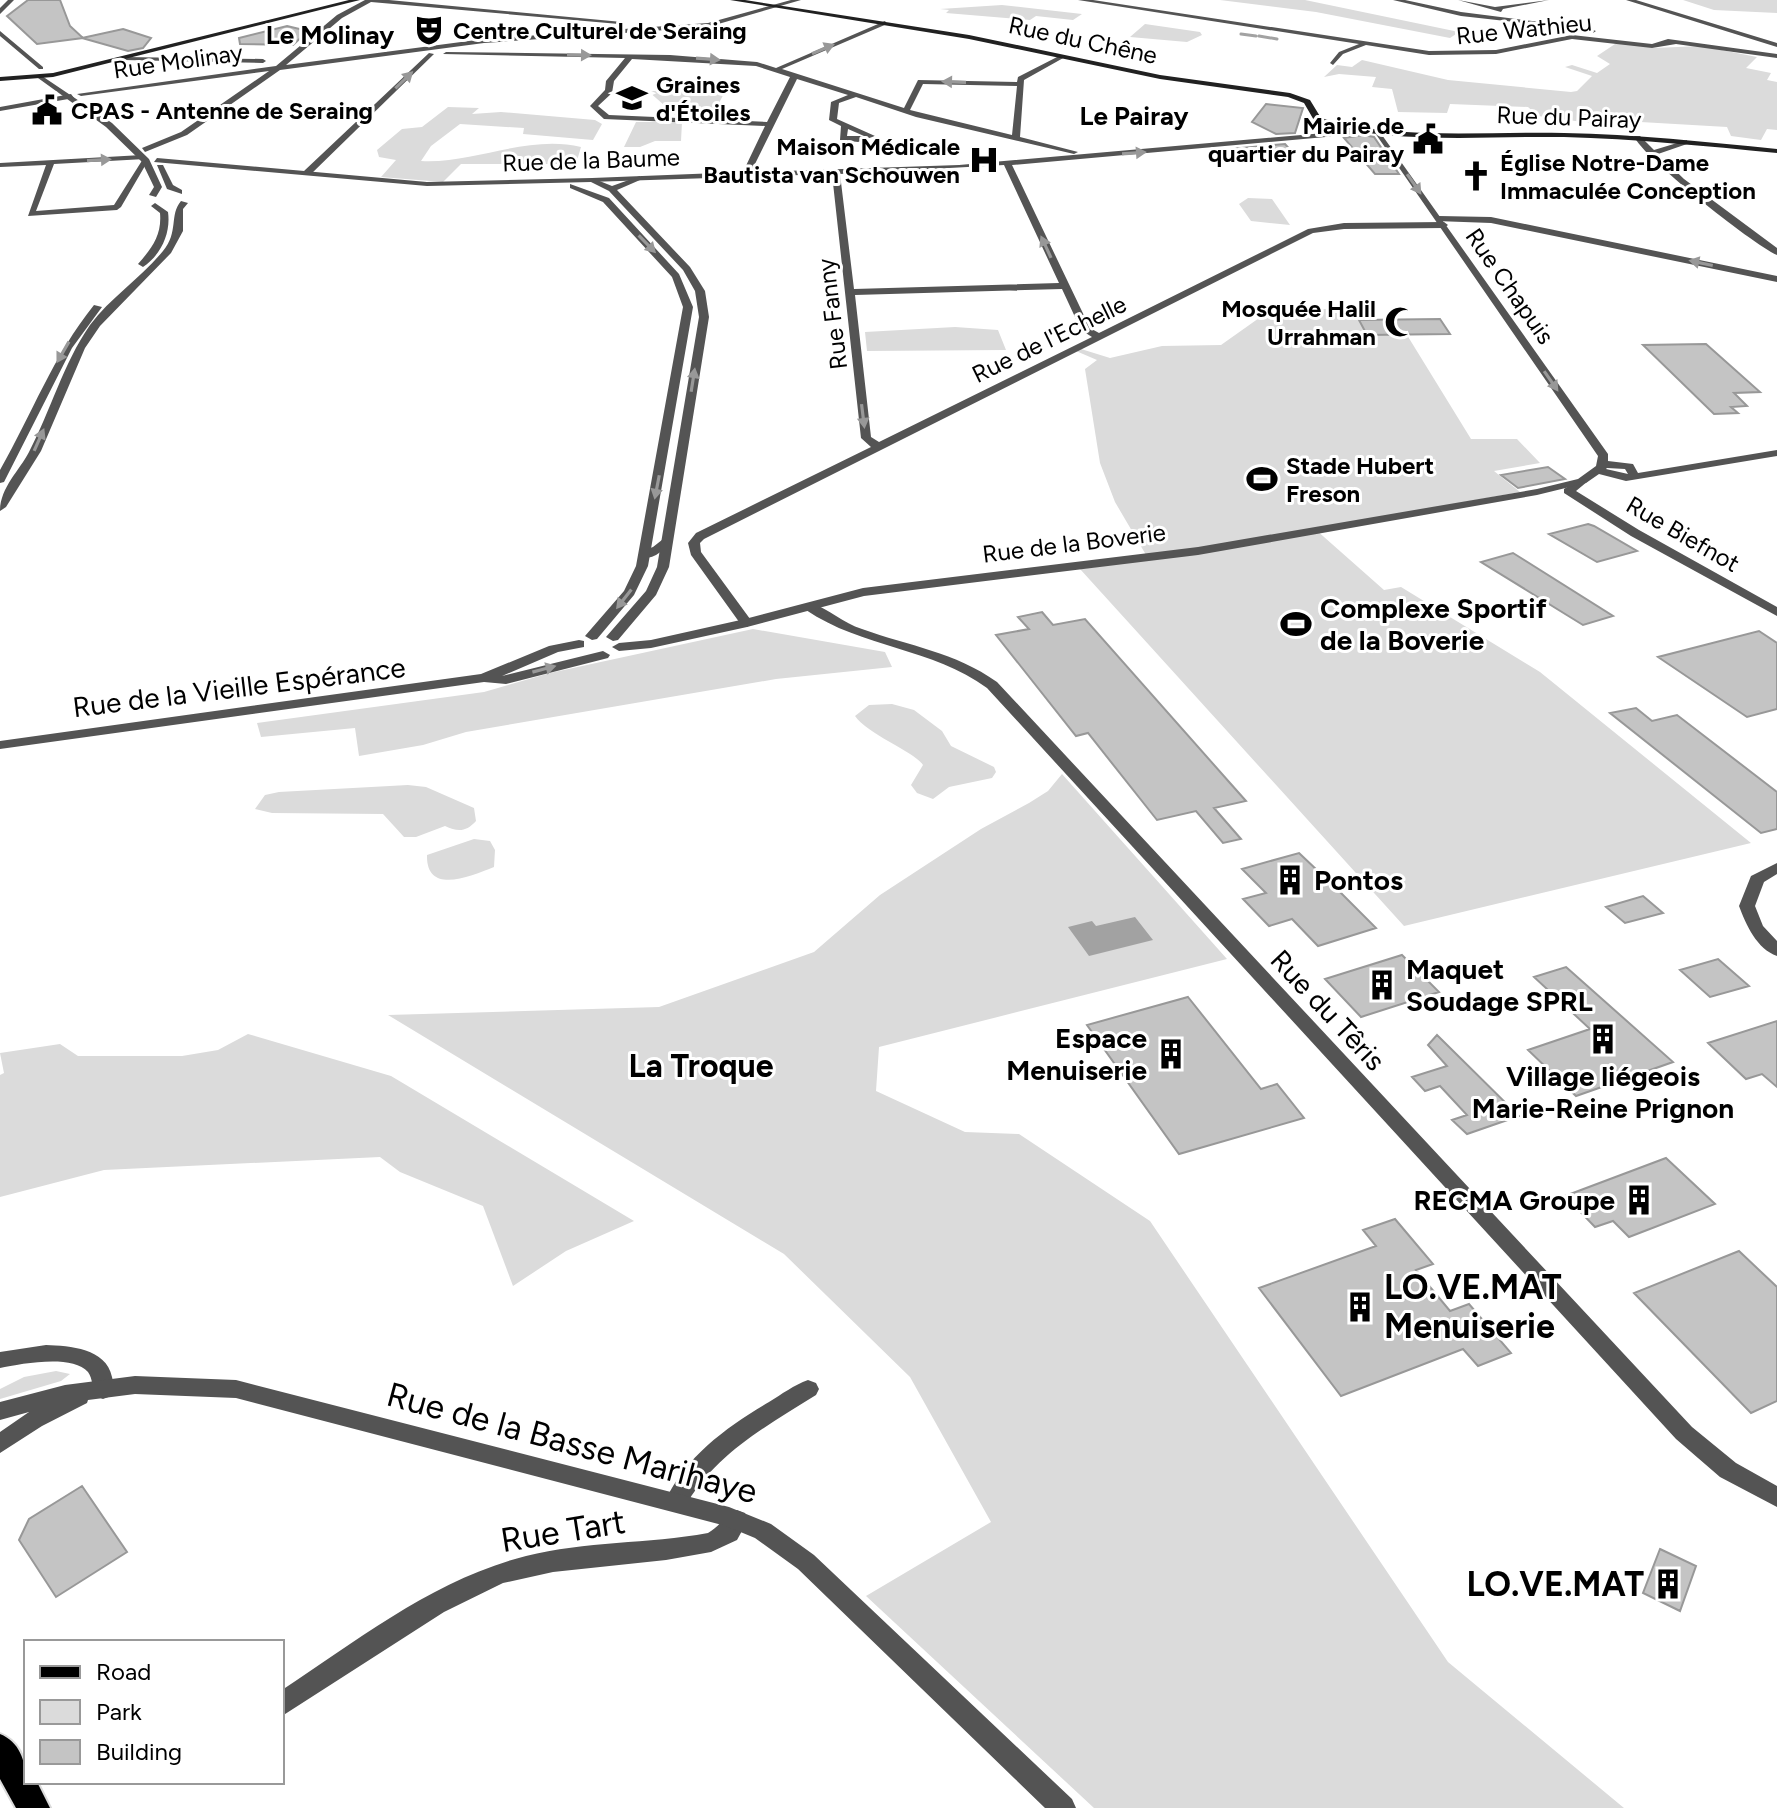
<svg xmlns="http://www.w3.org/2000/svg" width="1777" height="1808" font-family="Figtree,sans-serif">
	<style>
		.green { fill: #dbdbdb }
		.water { fill: #a2a2a2 }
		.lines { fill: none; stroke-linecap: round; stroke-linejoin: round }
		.stream { stroke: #a2a2a2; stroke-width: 3 }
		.building { fill: #c4c4c4; stroke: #989898; stroke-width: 2 }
		.primary-casing { stroke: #dbdbdb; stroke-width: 4 }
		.minor { fill: #545454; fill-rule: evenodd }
		.tertiary { fill: #545454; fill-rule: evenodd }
		.secondary { fill: #212121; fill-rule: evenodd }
		.primary { fill: #000; fill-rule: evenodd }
		.oneway { fill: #989898 }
		.labels { text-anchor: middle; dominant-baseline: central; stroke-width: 6; stroke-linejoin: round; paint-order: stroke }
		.far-street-label { font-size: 24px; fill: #000; stroke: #fff }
		.far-poi-label { font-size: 24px; font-weight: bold; fill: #000; stroke: #fff; text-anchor: start }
		.far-quarter-label { font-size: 26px; font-weight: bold; fill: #000; stroke: #fff }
		.poi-label { font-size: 28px; font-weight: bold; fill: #000; stroke: #fff; text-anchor: start }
		.street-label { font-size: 28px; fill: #000; stroke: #fff }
		.quarter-label { font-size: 32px; font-weight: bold; fill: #000; stroke: #fff }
		.near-poi-label { font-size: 34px; font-weight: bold; fill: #000; stroke: #fff; text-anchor: start }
		.near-street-label { font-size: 34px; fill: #000; stroke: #fff }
	</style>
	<rect width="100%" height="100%" fill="#fff"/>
	<path class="green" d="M1220,0H1305L1459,32L1450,38L1316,12Z
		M1683,0H1777V13L1714,10Z
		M1002,5L1082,14L1073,20L1036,16L1030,20L946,13L949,10L940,9Z
		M1145,24L1200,32L1202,35L1187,42L1130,37Z
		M1618,42L1654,48L1701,46L1757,57L1746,68L1771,73L1767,80L1777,82V130L1767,129L1761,140L1731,136L1727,127L1606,120L1605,125L1538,116L1528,107L1450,104L1447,113L1398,112L1392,89L1372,87L1376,77L1339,74L1324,77L1337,65L1352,67L1362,60L1448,80L1571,92L1577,91L1592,76L1565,67L1572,65L1597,73L1610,64L1597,56Z
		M697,81L729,84L710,120L680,119L648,91H690Z
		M448,107L479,108L472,114L501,112L595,120L602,124L593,140L523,134L524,128L460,124L431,146L421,161C474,164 528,134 581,147L576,164H461L443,182L381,177L396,160L379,157L377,150L402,129L422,127Z
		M636,122H682L681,141H655L640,147H624Z
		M1248,198L1272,199L1290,225L1251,221L1239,204Z
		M1352,308L1367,335H1407L1471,439H1517L1540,463L1494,471L1520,492L1315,529L1384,590L1401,587L1540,672L1751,843L1404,926L1080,569L1149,560L1115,502L1100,463L1085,369L1097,360L1076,351L1081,349L1110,358L1162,346L1221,345L1269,311Z
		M955,327L998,330L1006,350L867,351L865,332Z
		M753,629L885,652L892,667L776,679L466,732L423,745L359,756L355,728L261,737L257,723L484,692L550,673Z
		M892,704L914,710L942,731L951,746L994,767L996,772L992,778L949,787L933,799L917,793L911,785L923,765C915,752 867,734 855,716L869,705Z
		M1062,774L1227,959L879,1047L876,1091L965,1132L1019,1134L1150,1221L1448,1662L1624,1808H1094L866,1596L991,1522L910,1377L784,1254L388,1015L659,1007L814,952L880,895L981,829L1029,803L1048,791Z
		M408,785L426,787L474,808L476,821C466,832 458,832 445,826L416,837H404L383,814L272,813L255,809L265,795L279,792Z
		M474,839L490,841L495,850L494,867C471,876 426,896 427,855Z
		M248,1034L391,1076L634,1221L566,1251L513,1286L483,1206L400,1172L380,1157L104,1170L0,1197V1075L4,1073L0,1053L60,1044L78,1056H182L218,1050Z
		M56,1371L70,1374L61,1381L0,1399V1389L24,1377Z"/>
	<path class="water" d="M1135,917L1153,940L1089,956L1068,927L1092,921L1096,926Z"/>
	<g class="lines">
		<path class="stream" d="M1241,34L1256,36
			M1259,36L1277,39"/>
	</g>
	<path class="building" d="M28,0H60L70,26L83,38L37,44L7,16Z
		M287,26L308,31L293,45L240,44L239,38Z
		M123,29L151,38L143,48L128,51L82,38Z
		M1266,104L1303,108L1295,133L1276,134L1252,122Z
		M1363,135L1374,137L1399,174H1375L1344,138Z
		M1285,144L1292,152H1219V150Z
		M1440,319L1450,334L1367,335L1359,320Z
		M1706,344L1760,392L1734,393L1747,406L1731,407L1738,413L1714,414L1643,345Z
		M1548,467L1565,479L1518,488L1501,475Z
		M1588,524L1594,526L1637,551L1597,562L1549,534Z
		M1513,553L1613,616L1583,625L1481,562Z
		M1042,612L1053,625L1085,619L1230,783L1246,801L1214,808L1241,839L1223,843L1196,811L1157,820L1088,733L1076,736L996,635L1029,629L1018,617Z
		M1759,631L1777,643V709L1747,717L1658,657Z
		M1636,708L1652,721L1677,715L1777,792V829L1761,833L1610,713Z
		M1299,853L1338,890L1376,928L1318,946L1292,919L1269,926L1243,899L1266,893L1242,869Z
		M1643,896L1663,913L1625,923L1606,907Z
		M1402,955L1439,992L1361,1017L1325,979Z
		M1718,959L1749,986L1710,997L1680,970Z
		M1566,967L1673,1062L1576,1096L1528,1050L1590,1029L1534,977Z
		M1188,997L1261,1089L1277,1084L1304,1118L1179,1154L1087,1025Z
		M1777,1021V1087L1762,1074L1746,1079L1708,1043Z
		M1437,1035L1519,1116L1467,1134L1452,1120L1467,1115L1440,1086L1425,1091L1412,1077L1447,1066L1428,1045Z
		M1666,1158L1715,1204L1629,1237L1613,1221L1595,1227L1565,1196Z
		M1395,1219L1433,1264L1416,1270L1450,1311L1469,1304L1511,1353L1478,1366L1463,1349L1341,1396L1259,1288L1376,1246L1363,1230Z
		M1739,1251L1777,1287V1401L1751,1413L1634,1293Z
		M82,1486L127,1552L56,1597L19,1540L29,1519Z
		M1660,1549L1696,1566L1680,1611L1643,1593Z"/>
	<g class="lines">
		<g class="primary-casing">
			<path id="primary" d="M0,1734C20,1742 26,1762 26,1782H37L50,1808H16L0,1779Z"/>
		</g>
		<path class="minor" d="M365,0H389L622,22L619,24L371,2L342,18L286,65L484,39L708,23L791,0H801L708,27L484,43L280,70L187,135L145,152L142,148L181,132L269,71L81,96L77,94L276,66L337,15Z
			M1078,0H1093L1429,51L1496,50L1572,35L1652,44L1668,39L1777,54V58L1676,44L1652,48L1572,39L1496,54L1429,55L1366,45L1343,54L1333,65L1330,63L1339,52L1359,44Z
			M1393,0H1405L1461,12L1565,25L1563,23L1566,21L1596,31L1593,33L1579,29L1461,16Z
			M1458,0L1495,7L1549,0L1503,9L1501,12Z
			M1626,0H1636L1777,43V47Z
			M885,21L887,24L782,69L904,108L918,80L1017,82L1018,77L1061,55H1065V57L1024,80L1020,137L1078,152L1074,154L916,117L856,97L839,103L837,119L875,136L858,142L840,140L841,126L829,120L831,102L848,95L797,79L751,172L959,165L1347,131L1359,127L1363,129L1348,135L1012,165L1090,328L1099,333L1308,229L1344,223L1444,222L1448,225L1444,228L1344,229L1313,233L704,539L700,543L701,552L753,623L747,627L742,626L691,555L688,543L696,533L871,447L861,438L832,174L589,182L592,178L743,172L765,126L604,119L590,106L605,90L606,81L625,58L443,54L446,52L670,55L757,62L776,68ZM632,59L756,66L790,77L767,122L609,115L598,106L612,93L614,81ZM923,84L1017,86L1012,135L910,110ZM848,129L864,136H847ZM1004,165L1059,283L854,289L840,174ZM1062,289L1081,330L1092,337L879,442L871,437L855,295Z
			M429,53L434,54L310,175H304V171Z
			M125,57L263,59L266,61L263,63L123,60Z
			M71,94L74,98L0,111V107Z
			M142,155L145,159L54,164L36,211L114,205L143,159H149L121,207L117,210L28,216L46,165L0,167V163Z
			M1439,216L1491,217L1777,276V282L1491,223L1436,221V217Z
			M1582,478L1588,481L1576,491L1639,530L1777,607V616L1631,536L1564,493V489Z
			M667,536L673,540C664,550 654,560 640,558V552L653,547Z
			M811,603C829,609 843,623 862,629C909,646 955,652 997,682L1692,1427L1736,1463L1777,1486V1507L1720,1477L1676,1439L987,688C933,648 862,648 806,610L805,607Z
			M1777,863V874L1764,882L1755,906L1763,926L1777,941V956C1757,949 1746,925 1739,906L1751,876Z
			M46,1345C70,1346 106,1348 112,1377C114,1385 114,1389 111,1396L103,1399L95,1396C92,1388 93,1379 88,1372C72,1354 21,1364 0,1368V1352Z
			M808,1380L816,1383L819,1389L816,1395C765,1427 715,1454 684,1508L676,1511L668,1508L665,1501C687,1455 727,1427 769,1402C782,1394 794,1385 808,1380Z
			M737,1510L745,1513L748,1520L737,1540L711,1552L666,1560L553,1572L503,1583L444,1612L282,1716V1690C359,1639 435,1579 526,1556C585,1541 648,1544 708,1533C722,1525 725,1514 737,1510Z"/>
		<path class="tertiary" d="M8,0H14L0,14V8Z
			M0,31L43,67V69H39L0,36Z
			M38,76H42L112,123L149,159L162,187L156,197L149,195L154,187L142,162L106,127L38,78Z
			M1377,128L1608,454V461L1633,464L1638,473L1777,450V456L1626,481L1599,474L1586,483L1537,495L1198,555L864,596L747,627L651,648L619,651L612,647L619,643L651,640L745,619L863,588L1198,547L1537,489L1578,479L1596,466L1598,456L1373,130ZM1607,468L1625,469L1628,474L1606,469Z
			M1634,136H1640L1654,150L1687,140V144L1658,154L1684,179L1777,248V255C1751,243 1641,156 1634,136Z
			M157,158L427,182L592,178L612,186L640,176V180L617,190L690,267L705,291L709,317L669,567L656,595L618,640L613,641L606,637L646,591L657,567L699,317L695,291L683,270L609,191L591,182L427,186L154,162Z
			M157,165H163L173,185L182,190V194L167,189Z
			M570,184L609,198L679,274L693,307L648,566L634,595L597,639L592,640L585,636L624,591L636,566L683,307L672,277L603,202L570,188Z
			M181,201L188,203L183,209V231L171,253L100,326L85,348L41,451L6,507L0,511C0,488 19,471 29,452C51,410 63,364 90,325C111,297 141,278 163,251C179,232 169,215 181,201Z
			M155,203L168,212C171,233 161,255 143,267L138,264C152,248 162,235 160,213L151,206Z
			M94,305L102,307L72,348L4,482L0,483V470C32,414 53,356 94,305Z
			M579,640L584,641V647L558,652L502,676L603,651L610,655L608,658L506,684L484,682L0,749V741L481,674L549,646Z
			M135,1376L236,1380L729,1507L771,1524L814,1555L1072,1799L1076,1808H1045L798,1569L755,1538L726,1526L236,1398L135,1394L88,1400L87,1403L42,1426L0,1453V1432L29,1412L0,1420V1402L65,1385Z"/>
		<path class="secondary" d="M349,0H360L53,77L0,81V77L53,73Z
			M730,0H745L969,35L1160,75L1290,93L1310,100L1321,118C1399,141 1483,131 1564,133C1635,134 1706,142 1777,149V153C1706,146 1635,139 1564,137C1481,136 1396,145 1315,122L1304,103L1288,97L1160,79L969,39Z"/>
		<use href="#primary" class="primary"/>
	</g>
	<defs><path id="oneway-solid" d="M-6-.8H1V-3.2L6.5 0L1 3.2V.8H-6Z" transform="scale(2)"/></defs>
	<g class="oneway">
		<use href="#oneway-solid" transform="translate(823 49) rotate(-23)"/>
		<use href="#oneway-solid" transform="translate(579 55) rotate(1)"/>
		<use href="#oneway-solid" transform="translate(708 59) rotate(4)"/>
		<use href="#oneway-solid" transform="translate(404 80) rotate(-44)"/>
		<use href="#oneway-solid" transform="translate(954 82) rotate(-178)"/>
		<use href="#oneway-solid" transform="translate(1134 153) rotate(-4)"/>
		<use href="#oneway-solid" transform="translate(99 160) rotate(-3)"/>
		<use href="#oneway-solid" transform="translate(1414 184) rotate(55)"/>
		<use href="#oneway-solid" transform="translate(647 244) rotate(46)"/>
		<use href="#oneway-solid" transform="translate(1046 247) rotate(-115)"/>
		<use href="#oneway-solid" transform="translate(1701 263) rotate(-168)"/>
		<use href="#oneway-solid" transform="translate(63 352) rotate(120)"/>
		<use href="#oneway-solid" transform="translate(693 380) rotate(-81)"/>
		<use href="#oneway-solid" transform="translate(1551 381) rotate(55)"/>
		<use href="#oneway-solid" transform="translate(863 416) rotate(83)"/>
		<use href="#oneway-solid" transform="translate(39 440) rotate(-66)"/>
		<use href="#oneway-solid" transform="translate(657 487) rotate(101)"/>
		<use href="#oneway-solid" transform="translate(624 599) rotate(128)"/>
		<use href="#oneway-solid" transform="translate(544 669) rotate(-15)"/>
	</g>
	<defs>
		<g id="theatre-bare" transform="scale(2.4)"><path d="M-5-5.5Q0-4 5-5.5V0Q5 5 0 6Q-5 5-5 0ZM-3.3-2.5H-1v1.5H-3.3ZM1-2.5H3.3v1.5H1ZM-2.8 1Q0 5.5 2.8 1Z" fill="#000" stroke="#fff" stroke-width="2.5" paint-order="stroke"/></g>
		<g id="school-bare" transform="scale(2.4)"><path d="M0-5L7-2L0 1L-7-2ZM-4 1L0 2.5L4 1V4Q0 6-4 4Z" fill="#000" stroke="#fff" stroke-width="2.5" paint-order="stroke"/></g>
		<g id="civic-bare" transform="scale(2.4)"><path d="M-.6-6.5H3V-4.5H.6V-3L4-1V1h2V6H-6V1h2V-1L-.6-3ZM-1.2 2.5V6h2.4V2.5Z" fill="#000" stroke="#fff" stroke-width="2.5" paint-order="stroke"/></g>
		<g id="hospital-bare" transform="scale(2.4)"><path d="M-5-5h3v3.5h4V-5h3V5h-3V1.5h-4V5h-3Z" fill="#000" stroke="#fff" stroke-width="2.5" paint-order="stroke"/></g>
		<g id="church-bare" transform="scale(2.4)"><path d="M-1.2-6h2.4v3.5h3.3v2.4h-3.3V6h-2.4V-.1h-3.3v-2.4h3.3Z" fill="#000" stroke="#fff" stroke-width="2.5" paint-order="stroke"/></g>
		<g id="mosque-bare" transform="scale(2.4)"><path d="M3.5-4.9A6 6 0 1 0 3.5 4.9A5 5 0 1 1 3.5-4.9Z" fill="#000" stroke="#fff" stroke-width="2.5" paint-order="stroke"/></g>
		<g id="stadium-bare" transform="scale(2.4)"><path d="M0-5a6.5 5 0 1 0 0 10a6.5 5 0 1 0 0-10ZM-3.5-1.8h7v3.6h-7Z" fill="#000" stroke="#fff" stroke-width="2.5" paint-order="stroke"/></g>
		<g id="building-bare" transform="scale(2.4)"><path d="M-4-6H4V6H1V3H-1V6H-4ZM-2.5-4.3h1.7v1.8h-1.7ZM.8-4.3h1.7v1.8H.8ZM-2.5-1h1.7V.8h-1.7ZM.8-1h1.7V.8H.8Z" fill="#000" stroke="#fff" stroke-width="2.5" paint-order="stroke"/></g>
	</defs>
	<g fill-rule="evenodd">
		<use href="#theatre-bare" x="429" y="30"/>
		<use href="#school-bare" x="632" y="98"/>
		<use href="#civic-bare" x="47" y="110"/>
		<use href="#civic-bare" x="1428" y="139"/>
		<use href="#hospital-bare" x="984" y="160"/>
		<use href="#church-bare" x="1476" y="176"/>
		<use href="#mosque-bare" x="1400" y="322"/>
		<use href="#stadium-bare" x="1262" y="479"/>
		<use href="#stadium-bare" x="1296" y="624"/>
		<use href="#building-bare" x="1290" y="880"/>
		<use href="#building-bare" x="1382" y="985"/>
		<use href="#building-bare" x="1603" y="1039"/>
		<use href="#building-bare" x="1171" y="1054"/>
		<use href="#building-bare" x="1639" y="1200"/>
		<use href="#building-bare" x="1360" y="1307"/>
		<use href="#building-bare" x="1668" y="1584"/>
	</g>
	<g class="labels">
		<g class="far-street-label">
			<text transform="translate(1524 29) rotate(-6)">Rue Wathieu</text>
			<text transform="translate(1083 40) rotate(12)">Rue du Chêne</text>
			<text transform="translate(178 61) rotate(-8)">Rue Molinay</text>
			<text transform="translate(1569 117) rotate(2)">Rue du Pairay</text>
			<text transform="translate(591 160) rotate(-2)">Rue de la Baume</text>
			<text transform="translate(1510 286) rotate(55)">Rue Chapuis</text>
			<text transform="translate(832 314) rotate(-97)">Rue Fanny</text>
			<text transform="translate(1049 339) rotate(-26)">Rue de l'Echelle</text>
			<text transform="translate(1683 534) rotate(30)">Rue Biefnot</text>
			<text transform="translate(1074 543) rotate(-7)">Rue de la Boverie</text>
		</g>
		<g class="far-poi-label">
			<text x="453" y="30">Centre Culturel de Seraing</text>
			<text x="656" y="84">Graines<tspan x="656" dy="28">d'Étoiles</tspan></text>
			<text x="71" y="110">CPAS - Antenne de Seraing</text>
			<text x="1404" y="125" text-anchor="end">Mairie de<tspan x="1404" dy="28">quartier du Pairay</tspan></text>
			<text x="960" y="146" text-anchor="end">Maison Médicale<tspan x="960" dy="28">Bautista van Schouwen</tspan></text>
			<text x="1500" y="162">Église Notre-Dame<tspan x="1500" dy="28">Immaculée Conception</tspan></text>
			<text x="1376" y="308" text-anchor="end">Mosquée Halil<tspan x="1376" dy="28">Urrahman</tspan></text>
			<text x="1286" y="465">Stade Hubert<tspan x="1286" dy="28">Freson</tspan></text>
		</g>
		<g class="far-quarter-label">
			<text x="330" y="35">Le Molinay</text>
			<text x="1134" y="116">Le Pairay</text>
		</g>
		<g class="poi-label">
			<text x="1320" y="608">Complexe Sportif<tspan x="1320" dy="32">de la Boverie</tspan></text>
			<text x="1314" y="880">Pontos</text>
			<text x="1406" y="969">Maquet<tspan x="1406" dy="32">Soudage SPRL</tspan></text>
			<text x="1147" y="1038" text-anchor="end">Espace<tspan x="1147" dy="32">Menuiserie</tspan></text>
			<text x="1603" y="1076" text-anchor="middle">Village liégeois<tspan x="1603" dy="32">Marie-Reine Prignon</tspan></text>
			<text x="1615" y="1200" text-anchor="end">RECMA Groupe</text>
		</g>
		<g class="street-label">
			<text transform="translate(239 687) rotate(-7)">Rue de la Vieille Espérance</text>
			<text transform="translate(1328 1010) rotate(47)">Rue du Têris</text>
		</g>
		<g class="quarter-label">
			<text x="701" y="1066">La Troque</text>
		</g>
		<g class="near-poi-label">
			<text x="1384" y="1287">LO.VE.MAT<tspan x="1384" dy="39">Menuiserie</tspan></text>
			<text x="1644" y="1584" text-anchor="end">LO.VE.MAT</text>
		</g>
		<g class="near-street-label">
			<text transform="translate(572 1443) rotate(15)">Rue de la Basse Marihaye</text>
			<text transform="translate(563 1531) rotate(-9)">Rue Tart</text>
		</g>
	</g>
	<rect x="24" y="1640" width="260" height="144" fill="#ffffff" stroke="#999999" stroke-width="2"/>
	<rect x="40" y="1666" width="40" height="12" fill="#000000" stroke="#999999" stroke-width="2"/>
	<text x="96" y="1680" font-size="24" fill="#000000">Road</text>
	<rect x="40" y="1700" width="40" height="24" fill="#dbdbdb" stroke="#999999" stroke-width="2"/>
	<text x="96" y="1720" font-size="24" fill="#000000">Park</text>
	<rect x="40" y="1740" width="40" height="24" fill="#c4c4c4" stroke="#999999" stroke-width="2"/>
	<text x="96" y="1760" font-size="24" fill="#000000">Building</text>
</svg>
